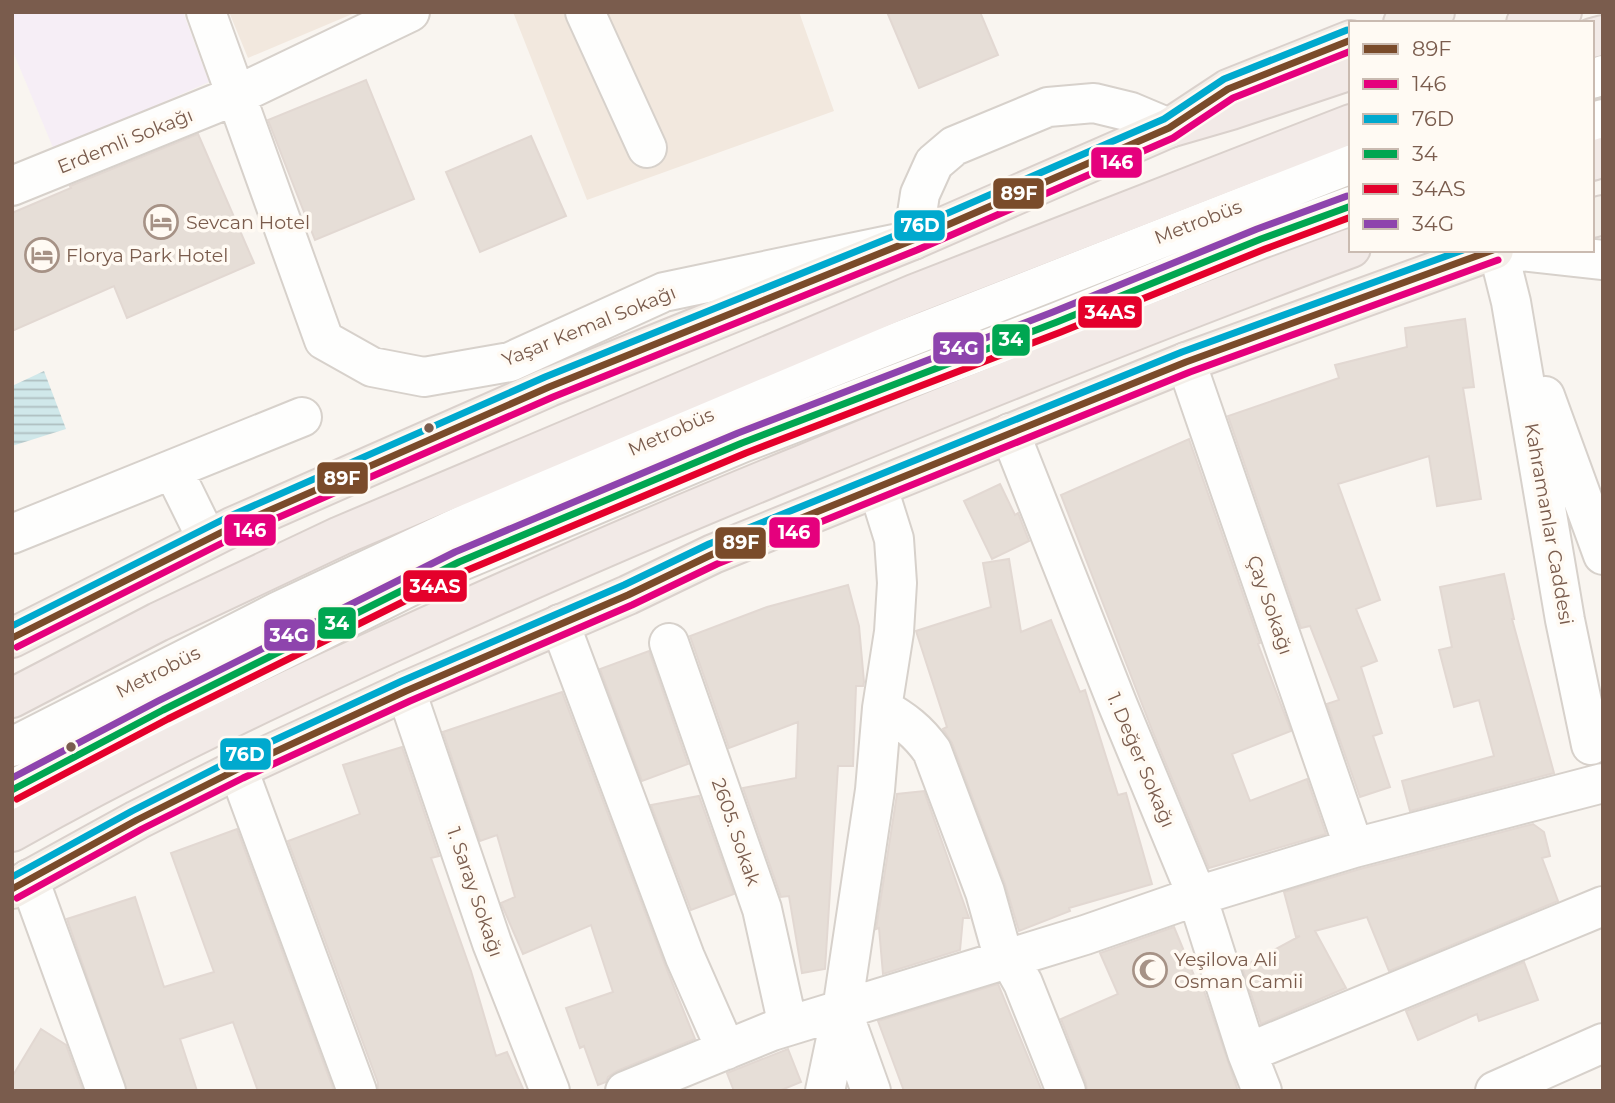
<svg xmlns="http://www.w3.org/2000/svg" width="1615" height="1103" font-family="Montserrat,sans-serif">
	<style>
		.residential { fill: #f2e8de }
		.education { fill: #f6eef6 }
		.water { fill: url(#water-rules) }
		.building { fill: #e6ded7; stroke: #e2d8d2; stroke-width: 2 }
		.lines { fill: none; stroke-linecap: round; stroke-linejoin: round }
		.minor-casing { stroke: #d7d1cb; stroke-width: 42 }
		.major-casing { stroke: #dad1cc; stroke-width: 42 }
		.highway-casing { stroke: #dad1cc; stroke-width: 42 }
		.minor { stroke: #fefefd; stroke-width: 38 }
		.major { stroke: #f3eee8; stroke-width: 38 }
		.highway { stroke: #f2eae7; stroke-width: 38 }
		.bus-1-casing { stroke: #fffaf3; stroke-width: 12 }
		.bus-2-casing { stroke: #fffaf3; stroke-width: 12 }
		.bus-3-casing { stroke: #fffaf3; stroke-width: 12 }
		.bus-4-casing { stroke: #fffaf3; stroke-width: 12 }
		.bus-5-casing { stroke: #fffaf3; stroke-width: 12 }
		.bus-6-casing { stroke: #fffaf3; stroke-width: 12 }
		.bus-1 { stroke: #7a4b2a; stroke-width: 7 }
		.bus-2 { stroke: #e5007d; stroke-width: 7 }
		.bus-3 { stroke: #00a9ce; stroke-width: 7 }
		.bus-4 { stroke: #00a651; stroke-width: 7 }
		.bus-5 { stroke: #e4002b; stroke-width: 7 }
		.bus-6 { stroke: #8e44ad; stroke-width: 7 }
		.bus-dot { fill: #7a5c4d; stroke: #fffaf3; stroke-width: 2.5 }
		.labels { text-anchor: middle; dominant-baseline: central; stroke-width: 7; stroke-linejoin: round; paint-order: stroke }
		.street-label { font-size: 19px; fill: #7a5c4d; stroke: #fffaf3 }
		.poi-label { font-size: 19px; fill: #7a5c4d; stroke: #fffaf3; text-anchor: start }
		.line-badge { stroke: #fffaf3; stroke-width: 2.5 }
		.badge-label { font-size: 19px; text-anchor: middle; font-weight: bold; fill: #fff }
	</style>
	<defs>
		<pattern id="water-rules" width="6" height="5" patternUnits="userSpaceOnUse" patternTransform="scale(1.75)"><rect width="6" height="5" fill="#d0e8ea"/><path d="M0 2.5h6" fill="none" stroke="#aebfc0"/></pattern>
	</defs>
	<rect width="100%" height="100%" fill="#f9f5f0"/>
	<path class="residential" d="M229,12H357L248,58Z
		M513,12H799L834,111L587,200Z"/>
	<path class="education" d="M12,12H183L209,82L54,150L12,49Z"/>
	<path class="water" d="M44,371L66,429L12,446V386Z"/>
	<path class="building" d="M887,12H980L998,55L919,88Z
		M366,80L414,199L315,240L268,120Z
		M198,134L254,263L127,318L114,286L12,331V213L71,188L70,186Z
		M531,136L566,216L480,252L446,172Z
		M1465,319L1474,387L1463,388L1481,499L1437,506L1429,456L1338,484L1380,600L1356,609L1377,661L1361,667L1382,733L1373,736L1390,787L1360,797L1327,704L1339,700L1310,626L1301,628L1228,416L1339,378L1335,365L1407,347L1405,328Z
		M1189,439L1260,643L1258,644L1291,731L1232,754L1250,801L1307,779L1326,834L1209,868L1154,735L1061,495Z
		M1000,484L1015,515L1018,513L1029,541L992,559L964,501Z
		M1009,559L1021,632L1051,620L1080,692L1085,690L1118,795L1126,793L1152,884L1069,908L1070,911L1019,931L1005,884L952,743L943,729L947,727L916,631L991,607L983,563Z
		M1504,574L1514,619H1512L1554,773L1410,811L1402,781L1494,756L1479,700L1454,707L1439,650L1452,647L1440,587Z
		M848,585L859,626L864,682L863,686H856L853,766H838L825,969L802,973L789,896L781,897L743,788L796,778L798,722L729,748L690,636L767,607Z
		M649,651L688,764L642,781L600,669Z
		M562,692L665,965L695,1039L617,1071L608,1077L606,1082L598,1085L584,1046L580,1048L566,1008L613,992L591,925L523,954L501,903L515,897L497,835L480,841L443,732Z
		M402,747L439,856L431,858L471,971L496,1056L507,1052L524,1091H378V1083L288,841L360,814L343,765Z
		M924,791L969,918H963L960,950L883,974L879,928L876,929L897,794Z
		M699,796L734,894L691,910L651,805Z
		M1533,824L1544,832L1550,856L1542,858L1558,901L1389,971L1367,917L1315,931L1346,988L1261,1024L1242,967L1300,936L1296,937L1284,892L1360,869Z
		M237,829L334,1091H258L233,1022L180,1039L197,1091H127L67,919L135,897L164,987L214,972L171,853Z
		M1174,927L1200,990L1203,988L1238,1091H1087L1086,1083L1061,1019L1118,994L1100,953Z
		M1524,962L1538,1000L1479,1021L1477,1014L1418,1040L1406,1011Z
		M998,984L1042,1091H904L878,1021Z
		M41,1029L66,1045L83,1091H12V1077Z
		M788,1049L801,1082L779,1091H734L727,1073Z"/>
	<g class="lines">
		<g class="minor-casing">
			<path id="minor" d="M206,12L324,340L372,367L424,377L510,362L664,292L913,240L920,194L934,163L954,146L1048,107L1094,103L1131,112L1169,128
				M585,12L647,148
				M1592,79L1603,75
				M1592,122L1603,119
				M12,186L237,95L410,12
				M1498,250L1511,302L1565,620L1591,745
				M1511,250L1603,260
				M1186,362L1354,848
				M1545,396L1603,555
				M1010,433L1117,703L1197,896L1247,1053L1262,1091
				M173,470L207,539
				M12,534L302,417
				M560,624L685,957L726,1050
				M669,643L762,909L788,1026
				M406,691L492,943L550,1091
				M882,708C903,720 918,731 932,751L985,892L1004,960
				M12,747L279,611L525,496L726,409L1351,164
				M238,769L357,1091
				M12,790L163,710L459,562L742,443L1057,322L1261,239L1351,206
				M29,879L106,1091
				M1009,958L1023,983L1066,1091
				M842,1010L871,1091
				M1247,1053L1603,906
				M625,1091L772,1031L1085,935L1197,896L1354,848L1603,783
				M825,1091L842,1010L875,790L882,708L894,632L897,583L894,539L878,488
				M1495,1091L1603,1043"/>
		</g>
		<g class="major-casing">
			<path id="major" d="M1403,23L1435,12
				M1592,218L1603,215
				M12,638L232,527L549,387L913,240L1169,128L1228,89L1351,40
				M12,889L137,820L238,769L406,691L628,595L713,554L1186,362L1494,250"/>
		</g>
		<g class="highway-casing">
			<path id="highway" d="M1526,23L1562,12
				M1592,38L1603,35
				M1169,128L1231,110L1351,70
				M1592,161L1603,157
				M12,698L158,622L340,536L914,294L1351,124
				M12,832C136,762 264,701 393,642C529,580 666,520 804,464C986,389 1167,316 1351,248"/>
		</g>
		<use href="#minor" class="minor"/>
		<use href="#major" class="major"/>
		<use href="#highway" class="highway"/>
		<g class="bus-1-casing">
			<path id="bus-1" d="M12,638L232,527L549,387L913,240L1169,128L1228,89L1351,40
				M12,889L137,820L238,769L406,691L628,595L713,554L1186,362L1493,250"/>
		</g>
		<g class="bus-2-casing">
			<path id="bus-2" d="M17,647L236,536L553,397L917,250L1173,138L1233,98L1351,51
				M17,898L142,829L243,778L410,701L632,605L717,564L1190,372L1498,260"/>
		</g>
		<g class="bus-3-casing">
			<path id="bus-3" d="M12,626L228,517L545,377L909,230L1164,119L1224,79L1347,30
				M12,877L132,811L234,759L402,681L624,585L709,544L1182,352L1463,250"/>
		</g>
		<g class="bus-4-casing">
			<path id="bus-4" d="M12,790L163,710L459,562L742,443L1057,322L1261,239L1351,206"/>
		</g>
		<g class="bus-5-casing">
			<path id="bus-5" d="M17,799L168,719L463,572L746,453L1061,332L1265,249L1351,217"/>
		</g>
		<g class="bus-6-casing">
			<path id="bus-6" d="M12,778L158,701L455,552L738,433L1053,312L1257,229L1347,196"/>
		</g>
		<use href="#bus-1" class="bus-1"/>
		<use href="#bus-2" class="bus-2"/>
		<use href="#bus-3" class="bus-3"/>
		<use href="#bus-4" class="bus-4"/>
		<use href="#bus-5" class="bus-5"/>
		<use href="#bus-6" class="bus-6"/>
	</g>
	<defs>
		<g id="hotel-ring" transform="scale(1.75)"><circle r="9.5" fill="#fffaf3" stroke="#a69286" stroke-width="1.5"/><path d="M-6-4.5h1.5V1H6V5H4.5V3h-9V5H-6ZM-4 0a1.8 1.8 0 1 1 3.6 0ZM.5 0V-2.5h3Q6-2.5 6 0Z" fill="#a69286"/></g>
		<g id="mosque-ring" transform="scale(1.75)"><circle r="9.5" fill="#fffaf3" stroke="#a69286" stroke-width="1.5"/><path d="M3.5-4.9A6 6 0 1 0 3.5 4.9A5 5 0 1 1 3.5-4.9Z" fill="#a69286"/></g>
	</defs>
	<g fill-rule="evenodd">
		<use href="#hotel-ring" x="161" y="222"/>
		<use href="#hotel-ring" x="42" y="255"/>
		<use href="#mosque-ring" x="1150" y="970"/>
	</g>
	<g class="bus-dot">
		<circle cx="429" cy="428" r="6"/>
		<circle cx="71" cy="747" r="6"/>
	</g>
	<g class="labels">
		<g class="street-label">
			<text transform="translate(125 141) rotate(-22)">Erdemli Sokağı</text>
			<text transform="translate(1198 222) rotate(-21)">Metrobüs</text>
			<text transform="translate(589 326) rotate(-22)">Yaşar Kemal Sokağı</text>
			<text transform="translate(671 432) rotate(-24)">Metrobüs</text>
			<text transform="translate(1549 524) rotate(80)">Kahramanlar Caddesi</text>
			<text transform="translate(1270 605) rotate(71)">Çay Sokağı</text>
			<text transform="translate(158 672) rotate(-27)">Metrobüs</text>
			<text transform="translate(1141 760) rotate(67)">1. Değer Sokağı</text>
			<text transform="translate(736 832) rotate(71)">2605. Sokak</text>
			<text transform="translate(475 892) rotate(71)">1. Saray Sokağı</text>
		</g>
		<g class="poi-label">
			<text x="186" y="222">Sevcan Hotel</text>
			<text x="66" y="255">Florya Park Hotel</text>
			<text x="1174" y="959">Yeşilova Ali<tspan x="1174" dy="22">Osman Camii</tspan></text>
		</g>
	</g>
	<g class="line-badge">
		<rect x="1090" y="146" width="53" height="33" rx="7" fill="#e5007d"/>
		<rect x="992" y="177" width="53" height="33" rx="7" fill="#7a4b2a"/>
		<rect x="893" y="209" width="53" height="33" rx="7" fill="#00a9ce"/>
		<rect x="1077" y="295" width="66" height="34" rx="7" fill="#e4002b"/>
		<rect x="991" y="323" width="40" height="34" rx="7" fill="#00a651"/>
		<rect x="932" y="331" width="53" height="34" rx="7" fill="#8e44ad"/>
		<rect x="316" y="461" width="53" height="34" rx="7" fill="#7a4b2a"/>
		<rect x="223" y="513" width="54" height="34" rx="7" fill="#e5007d"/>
		<rect x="768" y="516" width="53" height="33" rx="7" fill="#e5007d"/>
		<rect x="714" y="526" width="53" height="34" rx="7" fill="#7a4b2a"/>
		<rect x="402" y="569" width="66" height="34" rx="7" fill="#e4002b"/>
		<rect x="317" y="606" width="40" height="34" rx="7" fill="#00a651"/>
		<rect x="263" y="618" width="53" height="34" rx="7" fill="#8e44ad"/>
		<rect x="219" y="737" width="53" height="34" rx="7" fill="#00a9ce"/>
	</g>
	<g class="badge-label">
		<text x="1117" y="169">146</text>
		<text x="1019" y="200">89F</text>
		<text x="920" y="232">76D</text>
		<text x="1110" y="319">34AS</text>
		<text x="1011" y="346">34</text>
		<text x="959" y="355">34G</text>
		<text x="342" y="485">89F</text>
		<text x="250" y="537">146</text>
		<text x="794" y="539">146</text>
		<text x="741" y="549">89F</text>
		<text x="435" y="593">34AS</text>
		<text x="337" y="630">34</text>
		<text x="289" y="642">34G</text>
		<text x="245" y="761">76D</text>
	</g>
	<rect width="1615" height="1103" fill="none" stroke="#7a5c4d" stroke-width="28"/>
	<rect x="1349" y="21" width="245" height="231" fill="#fffaf3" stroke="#cabbb1" stroke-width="2"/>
	<rect x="1363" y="44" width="35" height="10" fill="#7a4b2a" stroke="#cabbb1" stroke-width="2"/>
	<text x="1412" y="56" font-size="21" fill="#7a5c4d">89F</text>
	<rect x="1363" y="79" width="35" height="10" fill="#e5007d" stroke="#cabbb1" stroke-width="2"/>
	<text x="1412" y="91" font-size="21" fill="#7a5c4d">146</text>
	<rect x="1363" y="114" width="35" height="10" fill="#00a9ce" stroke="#cabbb1" stroke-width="2"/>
	<text x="1412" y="126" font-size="21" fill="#7a5c4d">76D</text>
	<rect x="1363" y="149" width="35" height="10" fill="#00a651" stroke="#cabbb1" stroke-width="2"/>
	<text x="1412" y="161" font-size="21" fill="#7a5c4d">34</text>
	<rect x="1363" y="184" width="35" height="10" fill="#e4002b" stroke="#cabbb1" stroke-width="2"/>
	<text x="1412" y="196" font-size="21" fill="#7a5c4d">34AS</text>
	<rect x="1363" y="219" width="35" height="10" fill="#8e44ad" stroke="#cabbb1" stroke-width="2"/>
	<text x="1412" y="231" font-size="21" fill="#7a5c4d">34G</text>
</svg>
